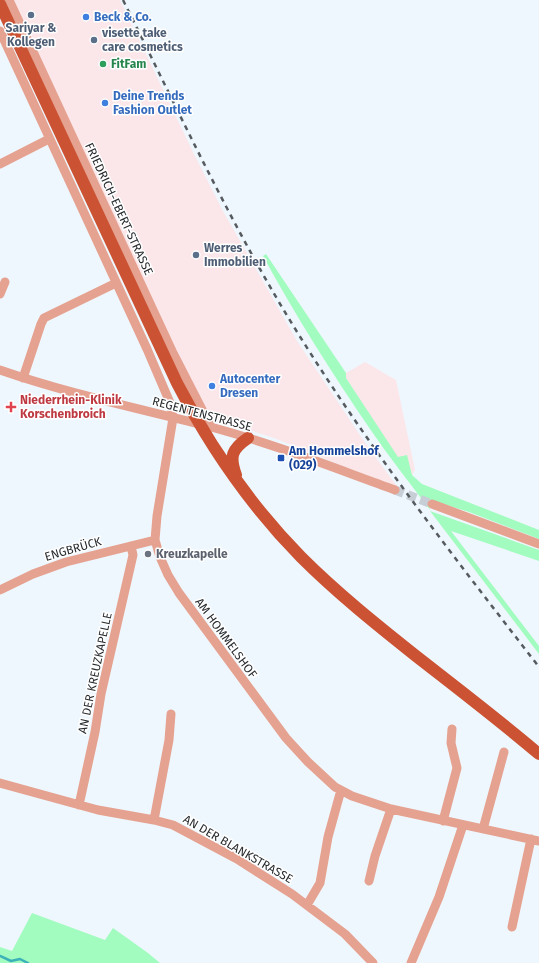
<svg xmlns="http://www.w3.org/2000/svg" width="539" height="963" font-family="'Fira Sans',sans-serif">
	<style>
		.commercial { fill: #fbe6e9 }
		.green { fill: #a2fbbf }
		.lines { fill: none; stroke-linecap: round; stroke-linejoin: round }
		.stream { stroke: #3bb1b8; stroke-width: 2.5 }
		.minor-tunnel { stroke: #c7ced5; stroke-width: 9; stroke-dasharray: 9 4.5; stroke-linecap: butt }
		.minor { stroke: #e5a290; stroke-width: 9 }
		.major { stroke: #cb5233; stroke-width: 12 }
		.rail { stroke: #565b5f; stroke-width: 2.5; stroke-dasharray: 5 5; stroke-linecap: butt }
		.service-dot { fill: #5c6f8a; stroke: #fff; stroke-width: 1.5 }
		.shop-dot { fill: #3f7fe0; stroke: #fff; stroke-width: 1.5 }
		.leisure-dot { fill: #2e9e5b; stroke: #fff; stroke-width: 1.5 }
		.health-dot { fill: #e0444e; stroke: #fff; stroke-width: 1.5 }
		.transit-dot { fill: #1a4fb4; stroke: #fff; stroke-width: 1.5 }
		.worship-dot { fill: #6b7280; stroke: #fff; stroke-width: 1.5 }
		.labels { text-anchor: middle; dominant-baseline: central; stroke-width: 3; stroke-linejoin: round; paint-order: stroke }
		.shop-label { font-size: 12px; font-weight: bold; fill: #366cbe; stroke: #fff; text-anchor: start }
		.service-label { font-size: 12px; font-weight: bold; fill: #4e5e75; stroke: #fff; text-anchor: start }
		.leisure-label { font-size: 12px; font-weight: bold; fill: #27864d; stroke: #fff; text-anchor: start }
		.street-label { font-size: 12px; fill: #282c2f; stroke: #fff }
		.health-label { font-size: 12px; font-weight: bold; fill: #be3a42; stroke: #fff; text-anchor: start }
		.transit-label { font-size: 12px; font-weight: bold; fill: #164399; stroke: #fff; text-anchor: start }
		.worship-label { font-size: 12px; font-weight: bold; fill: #5b616d; stroke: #fff; text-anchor: start }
	</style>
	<rect width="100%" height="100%" fill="#eff7fe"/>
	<path class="commercial" d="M10,0H120L194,154L223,211L297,341L366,444L399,489L274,438L213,418L202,405Z
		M365,362L396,380L415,470L412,475L406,455L398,458L346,378V373Z"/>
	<path class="green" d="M266,254L346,373V378L398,457L407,455L412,475L422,484L539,530V539L469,512L427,499L430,510C410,483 389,457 370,429C332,373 295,315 263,256Z
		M430,511L539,550V561L451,531L539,646V654Z
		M32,913L105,940L113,928L148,953L160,963H0V947L12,951Z"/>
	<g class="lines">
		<path class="stream" d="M0,956L11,961L20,959L28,963"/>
		<path class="minor-tunnel" d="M395,490L432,504"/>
		<path class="minor" d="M9,0L172,351L211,427
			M0,31L147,349L171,405L173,418L157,516L155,540L160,557L168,575L179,593L286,738L308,762L335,787L352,796L391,809L539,841
			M0,164L49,139
			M0,294L5,282
			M0,370C69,394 141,409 211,427C274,444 334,468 395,490
			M23,378L41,324L44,318L116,283
			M432,504L539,544
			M0,590L33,574L66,562L155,540
			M0,783L98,810L154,820L173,825L237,859L292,894L345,934L373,963
			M79,805L95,732L101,694L133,555L131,546
			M154,820L169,740L171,714
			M443,821L457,768L451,743L452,729
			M483,829L504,752
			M369,881L375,856L391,809
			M307,905L320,883L328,837L341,790
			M512,927L531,839
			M411,963L439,897L463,825"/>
		<path class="major" d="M0,4L177,383C210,447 251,506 301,557C337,593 377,625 416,656C457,688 499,720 539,754
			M236,475C229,456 232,449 248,438"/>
		<path class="rail" d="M123,0C181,116 235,234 304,343C375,456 457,561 539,667"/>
	</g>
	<g class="service-dot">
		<circle cx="31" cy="15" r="4"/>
		<circle cx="94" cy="40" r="4"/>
		<circle cx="196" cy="255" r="4"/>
	</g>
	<g class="shop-dot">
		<circle cx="86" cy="17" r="4"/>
		<circle cx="105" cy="103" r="4"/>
		<circle cx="212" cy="386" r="4"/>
	</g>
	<circle class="leisure-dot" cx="103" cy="64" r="4"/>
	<path class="health-dot" d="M9 401h4v4h4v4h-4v4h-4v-4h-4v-4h4z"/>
	<rect class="transit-dot" x="277" y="454" width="8" height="8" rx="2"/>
	<circle class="worship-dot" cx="148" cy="554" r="4"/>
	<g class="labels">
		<g class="shop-label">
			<text x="94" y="17">Beck &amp; Co.</text>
			<text x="113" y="96">Deine Trends<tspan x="113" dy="14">Fashion Outlet</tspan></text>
			<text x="220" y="379">Autocenter<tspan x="220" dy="14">Dresen</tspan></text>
		</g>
		<g class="service-label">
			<text x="31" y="28" text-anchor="middle">Sariyar &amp;<tspan x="31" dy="14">Kollegen</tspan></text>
			<text x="102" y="33">visette take<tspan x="102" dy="14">care cosmetics</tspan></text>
			<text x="204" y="248">Werres<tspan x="204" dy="14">Immobilien</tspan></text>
		</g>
		<g class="leisure-label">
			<text x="111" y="64">FitFam</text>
		</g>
		<g class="street-label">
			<text transform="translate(119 209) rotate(65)">FRIEDRICH-EBERT-STRASSE</text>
			<text transform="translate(202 414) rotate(15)">REGENTENSTRASSE</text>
			<text transform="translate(73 549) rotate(-16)">ENGBRÜCK</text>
			<text transform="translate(226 638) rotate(54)">AM HOMMELSHOF</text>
			<text transform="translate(95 673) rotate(-78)">AN DER KREUZKAPELLE</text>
			<text transform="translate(238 849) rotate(30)">AN DER BLANKSTRASSE</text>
		</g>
		<g class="health-label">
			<text x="20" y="400">Niederrhein-Klinik<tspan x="20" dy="14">Korschenbroich</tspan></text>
		</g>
		<g class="transit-label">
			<text x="289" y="451">Am Hommelshof<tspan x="289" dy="14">(029)</tspan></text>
		</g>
		<g class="worship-label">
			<text x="156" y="554">Kreuzkapelle</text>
		</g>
	</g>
</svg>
